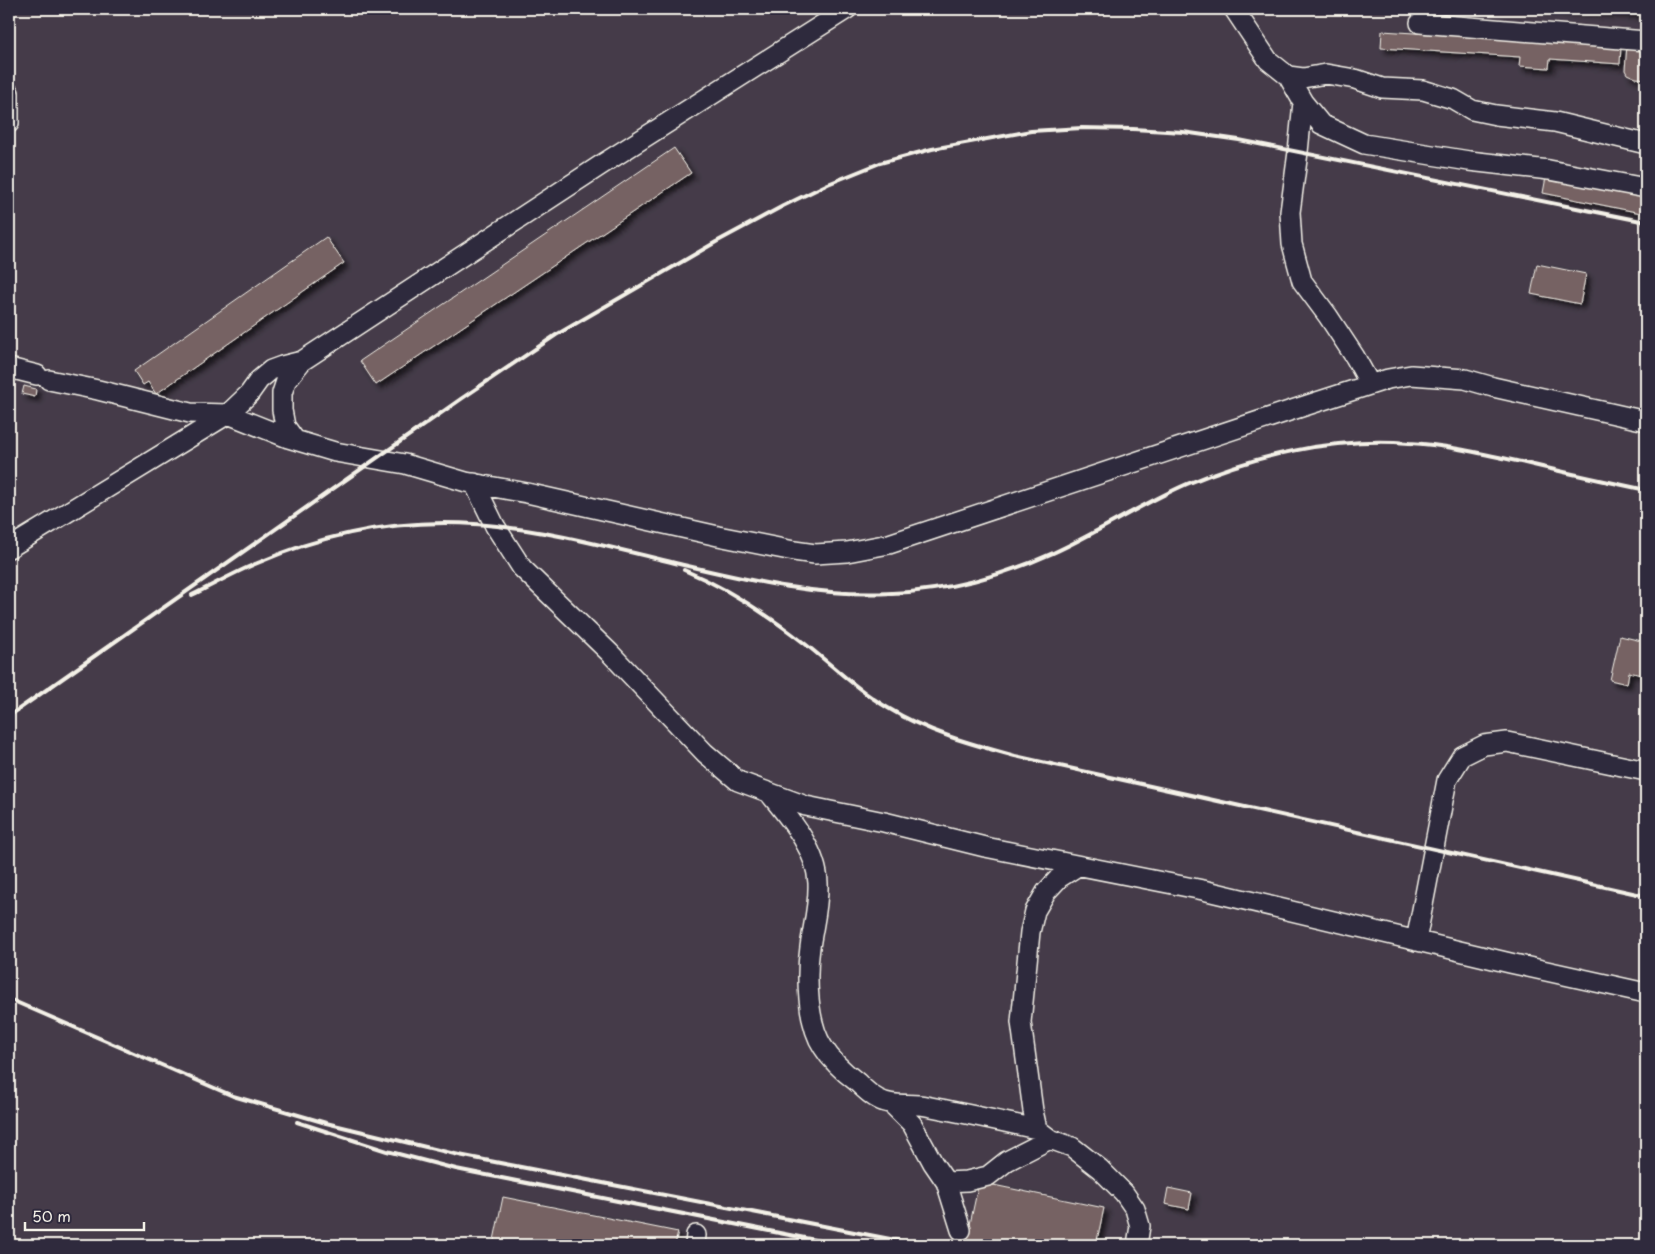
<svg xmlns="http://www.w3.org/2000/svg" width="1655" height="1254" font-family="'Playpen Sans',sans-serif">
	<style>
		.built { fill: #443b48 }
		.building { fill: #766263; stroke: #f4f1e8; filter: url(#shadow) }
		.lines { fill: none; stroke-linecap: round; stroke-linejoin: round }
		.minor-casing { stroke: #f4f1e8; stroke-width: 22 }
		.minor { stroke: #2f2a3d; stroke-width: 19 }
		.rail { stroke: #f4f1e8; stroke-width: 4 }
	</style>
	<defs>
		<filter id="shadow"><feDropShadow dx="4.5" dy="4.5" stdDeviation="2.5" flood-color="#0009"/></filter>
	</defs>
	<rect width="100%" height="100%" fill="#2f2a3d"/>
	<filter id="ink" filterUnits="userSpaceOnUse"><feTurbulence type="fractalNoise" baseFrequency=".02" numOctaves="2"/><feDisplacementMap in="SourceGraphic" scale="10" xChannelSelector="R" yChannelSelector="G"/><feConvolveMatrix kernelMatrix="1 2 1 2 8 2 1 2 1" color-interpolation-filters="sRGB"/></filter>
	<g filter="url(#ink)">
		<path class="built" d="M9,9H1646V1245H9Z"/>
		<path class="building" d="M1543,9H1646V14Z
			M1382,31L1621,46L1620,64L1550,59L1549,68L1519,66L1520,57L1381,48Z
			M1627,45L1646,46V79L1636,78L1627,74L1625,70Z
			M674,148L691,173L376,385L360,361Z
			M1546,177L1646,197V214L1543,193Z
			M326,237L344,263L156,394L148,382L143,385L134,371Z
			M1537,264L1586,274L1580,304L1531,294Z
			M24,386L36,389L35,397L22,394Z
			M1620,636L1646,642V676L1629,672L1627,684L1610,680Z
			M979,1182L1104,1208L1096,1245H976L966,1243Z
			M1168,1188L1192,1193L1189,1209L1165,1204Z
			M503,1197L678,1232L675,1245H493Z"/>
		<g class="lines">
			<g class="minor-casing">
				<path id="minor" d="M1234,9L1268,60L1288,76L1303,78L1326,74L1355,79L1382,88L1423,90L1453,99L1472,110L1496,115L1555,122L1646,144
					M1420,23L1646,41
					M1288,76L1303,102L1321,124L1364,144L1469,161L1549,170L1646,188
					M9,93V123
					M1303,102L1298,152L1290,212L1292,244L1302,281L1328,316L1355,357L1370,384
					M9,368L37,375
					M49,380L98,390L190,413L228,414L288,438L335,452L405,464L466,482L527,493L718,536L794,551L815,554L847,552L889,544L1289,411L1388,379L1411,375L1465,379L1493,387L1646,421
					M295,440L285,426L282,410V393L286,381L302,361
					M474,483L495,526L522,568L610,653L705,753L738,781L806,806L884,822L985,847L1203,890L1510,963L1646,993
					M9,548L228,414L249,394L259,380L271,370L282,366L302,361L601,165L847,9
					M770,794C790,819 817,850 818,883C819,905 813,926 810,947C806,975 807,1023 823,1047C831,1060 845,1073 857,1082C863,1088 870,1095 878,1099C892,1107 909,1103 926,1106C963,1113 1000,1121 1037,1129
					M1078,866L1059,878L1046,892L1035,911L1030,932L1021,1022L1033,1111L1037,1129L1050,1139L1072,1147L1100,1169L1124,1193L1135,1209L1140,1226L1137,1245
					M1416,941L1447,780L1462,756L1484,745L1507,742L1646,771
					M892,1104L912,1124L933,1163L946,1182L961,1230
					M946,1182L967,1181L988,1176L1007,1161L1050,1139
					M695,1245L696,1235"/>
			</g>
			<use href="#minor" class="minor"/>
			<path class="rail" d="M684,570C727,588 767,614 804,643C832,665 857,690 888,708C927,732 971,744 1015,756L1646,896
				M192,595C215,584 237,571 260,562C317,537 382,523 444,523C523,523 600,545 675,563C748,580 816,597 892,593C946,591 1003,576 1053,553C1099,532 1141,504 1187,484C1256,455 1334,437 1409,443C1447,445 1484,454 1521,462C1562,472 1604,481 1646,490
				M9,716L461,399L556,335L716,242L783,206L828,184L880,163L932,149L1031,131L1082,128L1133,129L1183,132L1239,140L1646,222
				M9,999L233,1096L326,1123L459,1155L921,1245
				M297,1122L387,1151L456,1169L840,1245"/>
		</g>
	</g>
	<rect width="1655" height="1254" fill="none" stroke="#2f2a3d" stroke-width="30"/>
	<rect x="15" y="15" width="1625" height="1224" fill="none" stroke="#f4f1e8" stroke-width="2" filter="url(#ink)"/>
	<path d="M25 1222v8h119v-8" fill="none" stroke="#f4f1e8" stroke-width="2.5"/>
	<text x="32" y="1222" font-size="15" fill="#f4f1e8" stroke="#2f2a3d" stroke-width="4" paint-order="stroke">50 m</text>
</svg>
